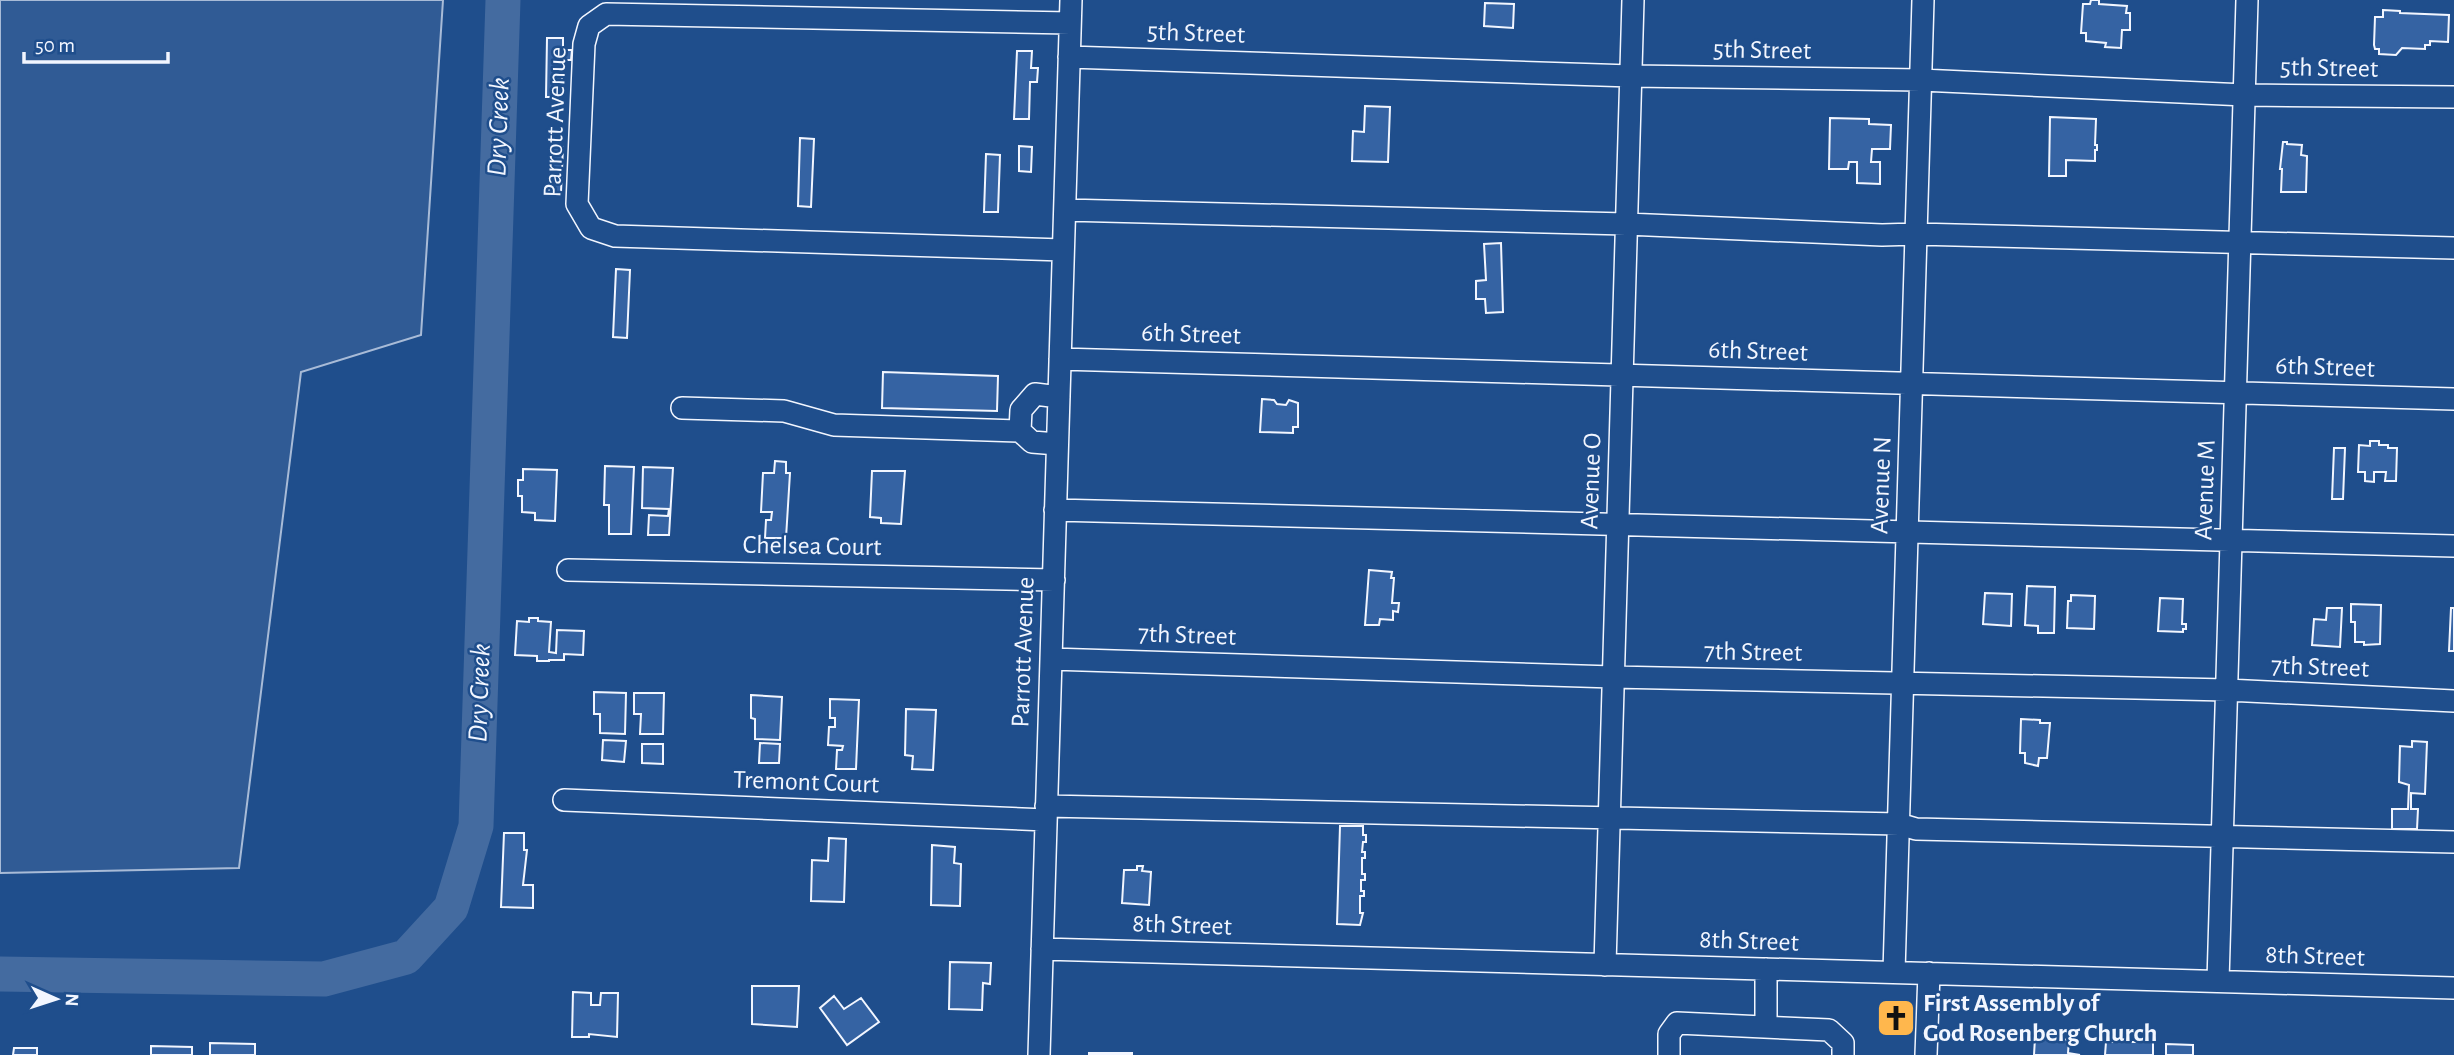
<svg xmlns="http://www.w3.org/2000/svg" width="2454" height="1055" font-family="'Alegreya Sans',sans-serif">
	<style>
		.built { fill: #305b95; stroke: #a8bbd7; stroke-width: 2 }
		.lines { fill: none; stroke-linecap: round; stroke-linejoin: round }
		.river { stroke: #446ba0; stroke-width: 35 }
		.building { fill: #3563a3; stroke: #f2f6ff; stroke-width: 2 }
		.minor-casing { stroke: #f2f6ff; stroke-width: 24 }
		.minor { stroke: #1f4e8c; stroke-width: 21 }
		.labels { text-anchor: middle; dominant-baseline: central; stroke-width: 5; stroke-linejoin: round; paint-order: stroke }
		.street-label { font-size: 26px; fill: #f2f6ff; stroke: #1f4e8c }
		.poi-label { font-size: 26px; font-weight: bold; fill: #f2f6ff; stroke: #1f4e8c; text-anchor: start }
		.water-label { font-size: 28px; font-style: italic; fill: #f2f6ff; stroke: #1f4e8c }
	</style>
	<rect width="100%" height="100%" fill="#1f4e8c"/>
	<path class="built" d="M0,0H443L421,335L301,372L239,868L0,873Z"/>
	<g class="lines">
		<path class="river" d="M0,974L324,979L406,957L451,908L476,826L503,0"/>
	</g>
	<path class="building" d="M2091,0H2099V4L2127,6L2126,13H2130V30H2122L2121,48L2105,47L2106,43L2086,41V33H2081L2083,4H2090Z
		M1485,3L1514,4L1513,28L1484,26Z
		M2383,10L2400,11V13L2449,15L2448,42L2430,41V45H2425V49L2402,48L2396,55L2379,54V49H2375L2374,45L2375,17H2383Z
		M547,38H563V50H572L571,60H563L561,97H546Z
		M1017,51H1032L1031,68H1038L1037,82H1030L1029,119H1014Z
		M1365,106L1390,107L1388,162L1352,161L1353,131L1364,132Z
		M2050,117L2096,119L2095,145H2097V150H2095V161L2066,160V176H2049Z
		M1830,118L1869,119V124L1891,125L1890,149H1872L1871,162H1880V184L1857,183V162H1849L1848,169H1829Z
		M800,138L814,139L811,207L798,206Z
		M2283,142H2287V144L2302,145L2301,155L2307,156L2306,192H2281L2282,169H2280Z
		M552,146L563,147L561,192H549Z
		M1019,146L1032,147L1031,172L1019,171Z
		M986,154L1000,155L998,212H984Z
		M1501,243L1503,312L1486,313L1485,299H1476V281L1486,280L1484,244Z
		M616,269L630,270L627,338L613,337Z
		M883,372L998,376L997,411L882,408Z
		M1262,399L1274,400L1277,404L1286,405L1289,400L1298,403V427H1293V433L1260,432Z
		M2370,441H2379V445H2388V448H2397L2396,481H2385L2386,472H2374V482L2365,481V472H2358L2359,445L2370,446Z
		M2334,448H2345L2343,499H2332Z
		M775,461L786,462V473H790L786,538H765L766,520H771L772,512H761L763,473H774Z
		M605,466L634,467L631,534H609V505H604Z
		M643,467L673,468L669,535H648L649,515L668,516L669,509L642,508Z
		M523,469L557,470L555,521L535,520V513L522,512V496H518V480H523Z
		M872,471H905L901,524L881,523V518L870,517Z
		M1369,570L1392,572L1391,578H1394L1392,603H1399L1398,612L1393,611V620L1380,619L1379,625H1365Z
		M2027,586L2055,587L2054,633H2038V626L2025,625Z
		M1985,593L2012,594L2011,626L1983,624Z
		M2071,595L2095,596L2094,629L2067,628L2068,601H2071Z
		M2160,598L2183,599L2182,624H2186V629H2183V632L2158,631Z
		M2351,604L2381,605L2380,644L2364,645V642H2355V622H2351Z
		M2327,608H2342L2340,647L2312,645L2314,619L2326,620Z
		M2451,608H2454V651H2449Z
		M529,618H538V621L551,622L549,652L556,653L557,630L584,631L583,655L564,654V660H549V661H537V656L515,655L517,621L529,622Z
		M594,692L626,693L625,734L600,733V714H594Z
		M634,693H664L663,734H640L641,714H634Z
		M751,695L782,697L780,740L755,739V719L751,718Z
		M830,699L859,700L856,769H836L837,750H842L843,746L828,745L829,727H835V718H830Z
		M906,709L936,710L933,770L912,769L913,756L905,755Z
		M2021,719L2040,720V723H2050L2047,758H2039L2038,766L2025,763V753H2020Z
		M603,740L626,741L624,762L602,760Z
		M2412,741L2427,742L2425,794L2411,793V809H2418L2417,829H2392V809H2408L2409,785L2399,782L2400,746L2412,747Z
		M760,743L780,744L779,763H759Z
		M642,744H663V764L642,763Z
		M1340,826H1363V835H1366V842H1363L1362,852H1365V858H1362V874H1365V880H1361V891H1364V896H1360V913H1363L1360,925L1337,924Z
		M504,833H524V850H527L523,885H533V908L501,907Z
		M829,838L846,839L844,902L811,901L812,860L828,861Z
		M932,845L955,847L954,863L961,864L960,906L931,905Z
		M1137,866H1143L1142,871L1151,872L1149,905L1122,903L1124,870H1137Z
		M950,962L991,963L990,984L983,983L982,1010L949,1009Z
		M752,986H799L797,1027L752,1024Z
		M573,992L591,993V1005H600L601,993H618L617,1037L589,1034V1037H572Z
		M834,996L844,1009L861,998L879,1022L847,1045L820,1008Z
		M2045,1035L2063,1036L2062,1039L2069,1040L2068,1053L2080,1055H2034L2035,1038L2045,1039Z
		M2106,1042H2153V1055H2105Z
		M210,1043L255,1044V1055H210Z
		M2166,1044L2193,1045V1055H2166Z
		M151,1046L192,1047V1055H151Z
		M14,1048H37V1055H13Z
		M1089,1053H1132V1055H1089Z"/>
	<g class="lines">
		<g class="minor-casing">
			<path id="minor" d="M1069,57L1631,76L1921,80L2245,95L2454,97
				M1065,210L1626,224L1882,235L1916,234L2454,248
				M1063,250L615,236L591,228L577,204L584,44L589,26L606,14L1070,23
				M1060,359L2454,399
				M682,408L784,411L834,425L1020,431
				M1057,444L1032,442L1020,431L1021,410L1035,394L1059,397
				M1055,510L2454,546
				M568,570L1054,580
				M1051,659L1613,677L2227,690L2454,701
				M564,800L1046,820
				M1046,806L1899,824L1916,829L2454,842
				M1042,949L2454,988
				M1605,965L1633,0
				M1766,969V1027
				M1894,972L1923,0
				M2218,981L2247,0
				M1039,1055L1071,0
				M1669,1055V1034L1677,1023L1829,1030L1843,1043V1055
				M1926,1055L1929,973"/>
		</g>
		<use href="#minor" class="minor"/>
	</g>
	<defs>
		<g id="church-square" transform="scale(2.0125)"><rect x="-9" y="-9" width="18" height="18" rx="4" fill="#ffb74d" stroke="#1f4e8c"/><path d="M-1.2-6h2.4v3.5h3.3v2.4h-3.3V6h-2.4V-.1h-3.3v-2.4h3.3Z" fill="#111"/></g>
	</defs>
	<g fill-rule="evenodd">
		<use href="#church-square" x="1896" y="1018"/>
	</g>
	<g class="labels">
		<g class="street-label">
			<text transform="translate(1196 33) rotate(2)">5th Street</text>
			<text transform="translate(1762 50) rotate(1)">5th Street</text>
			<text transform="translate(2329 68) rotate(1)">5th Street</text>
			<text transform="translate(555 122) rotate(-88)">Parrott Avenue</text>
			<text transform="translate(1191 334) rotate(2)">6th Street</text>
			<text transform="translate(1758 351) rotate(2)">6th Street</text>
			<text transform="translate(2325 367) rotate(2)">6th Street</text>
			<text transform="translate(1591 481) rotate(-88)">Avenue O</text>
			<text transform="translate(1881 485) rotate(-88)">Avenue N</text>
			<text transform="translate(2205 490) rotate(-88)">Avenue M</text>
			<text transform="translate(812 546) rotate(1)">Chelsea Court</text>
			<text transform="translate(1187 635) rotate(2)">7th Street</text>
			<text transform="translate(1023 652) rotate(-88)">Parrott Avenue</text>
			<text transform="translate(1753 652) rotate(1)">7th Street</text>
			<text transform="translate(2320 667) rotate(2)">7th Street</text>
			<text transform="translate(806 782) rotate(2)">Tremont Court</text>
			<text transform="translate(1182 925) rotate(2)">8th Street</text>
			<text transform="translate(1749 941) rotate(2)">8th Street</text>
			<text transform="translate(2315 956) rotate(2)">8th Street</text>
		</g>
		<g class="poi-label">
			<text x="1923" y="1003">First Assembly of<tspan x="1923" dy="30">God Rosenberg Church</tspan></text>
		</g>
		<g class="water-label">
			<text transform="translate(499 127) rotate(-88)">Dry Creek</text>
			<text transform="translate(480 693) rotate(-88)">Dry Creek</text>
		</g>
	</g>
	<g transform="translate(56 999) rotate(93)" stroke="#1f4e8c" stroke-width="5" paint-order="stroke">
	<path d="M0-5L12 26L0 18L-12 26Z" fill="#f2f6ff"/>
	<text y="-10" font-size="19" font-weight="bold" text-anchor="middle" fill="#f2f6ff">N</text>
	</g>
	<path d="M24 52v10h144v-10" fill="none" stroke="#f2f6ff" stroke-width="3.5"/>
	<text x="35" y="52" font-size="21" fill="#f2f6ff" stroke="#1f4e8c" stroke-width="5" paint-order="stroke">50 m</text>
</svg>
